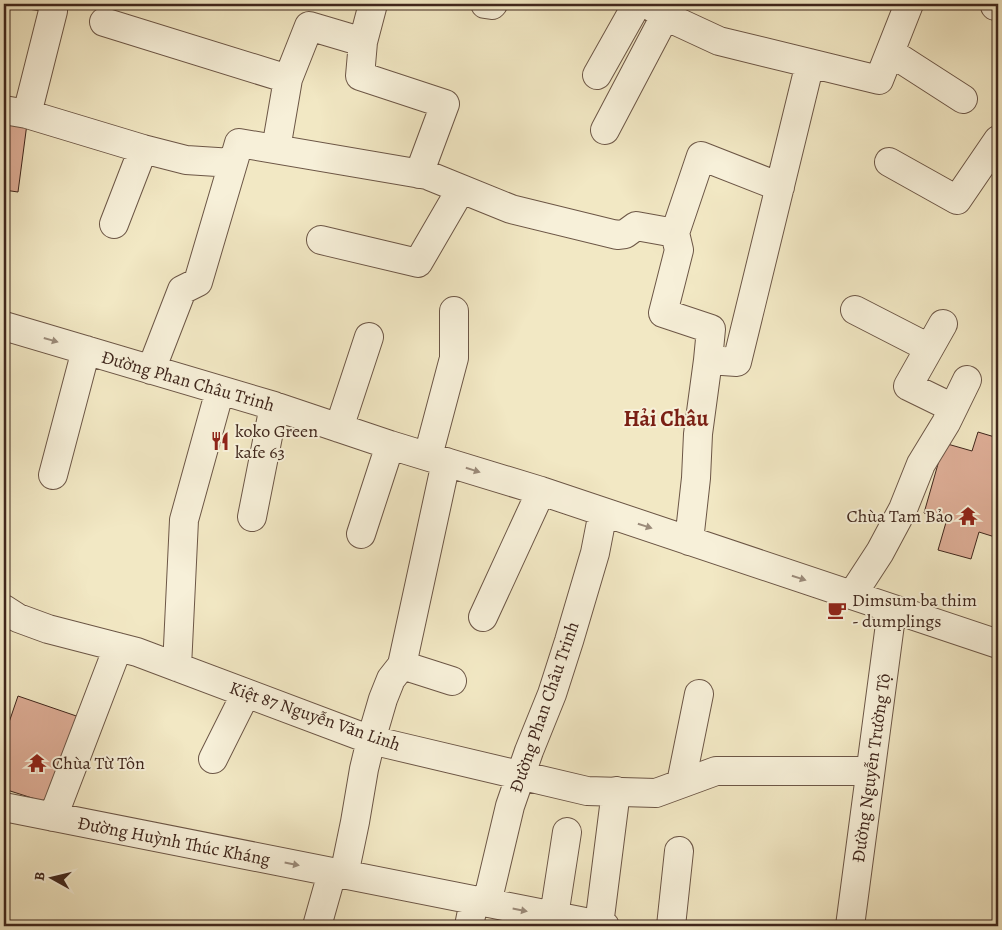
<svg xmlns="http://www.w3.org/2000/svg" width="1002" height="930" font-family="Alegreya,serif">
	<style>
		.building { fill: #deae97; stroke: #3f261c }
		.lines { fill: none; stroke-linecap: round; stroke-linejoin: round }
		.minor-casing { stroke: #6c5646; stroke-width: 30 }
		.minor { stroke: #f7f0d9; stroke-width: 28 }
		.oneway { fill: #9b8b7a }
		.labels { text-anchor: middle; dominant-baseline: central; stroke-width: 4; stroke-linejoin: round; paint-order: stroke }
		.street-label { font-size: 18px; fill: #3f261c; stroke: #f7f0d9 }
		.poi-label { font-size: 18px; fill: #3f261c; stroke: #f7f0d9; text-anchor: start }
		.district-label { font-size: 22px; font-weight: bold; fill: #7a1f14; stroke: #f7f0d9 }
	</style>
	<rect width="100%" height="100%" fill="#f2e8c4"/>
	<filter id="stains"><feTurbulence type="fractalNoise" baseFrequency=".004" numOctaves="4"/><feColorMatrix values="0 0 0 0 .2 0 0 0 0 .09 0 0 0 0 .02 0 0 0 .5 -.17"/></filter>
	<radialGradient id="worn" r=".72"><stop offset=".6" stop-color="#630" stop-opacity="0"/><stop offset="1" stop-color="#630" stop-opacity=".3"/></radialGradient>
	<path class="building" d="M4,4H52L51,12L4,6Z
		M11,114L28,116L18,192L4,190V171Z
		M4,119L8,120L4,151Z
		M978,432L998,438V538L979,532L971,559L938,550L947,519L924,513L944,443L972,451Z
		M18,696L88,720L54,805L4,789V737Z"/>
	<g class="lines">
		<g class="minor-casing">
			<path id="minor" d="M485,4L492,5L493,4
				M648,4L665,16L719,41L879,80L909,4
				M995,6L997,4
				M104,22L288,79
				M363,42L360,76L445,104L419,174
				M890,52L963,99
				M597,75L637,4
				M4,110L27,114L143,149L186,160L233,163
				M27,114L53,11
				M605,130L665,16
				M276,149L288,79L309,26L363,42L373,4
				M889,162L957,200L998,140
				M114,224L143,149
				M321,240L418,263L461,189
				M855,310L929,348
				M943,324L908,386L953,408
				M4,326L274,406L390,445L541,491L998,644
				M708,360L737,362L810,63
				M151,370L182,290L198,282L239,143L427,175L511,209L617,235L625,234L636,226L675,233
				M339,428L369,337
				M428,456L454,358V311
				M53,475L86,350
				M252,517L274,406
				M361,534L390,445
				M689,541L696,478L698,434L708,360L711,329L663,313L679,250L675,233L701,156L780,187
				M852,595L880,552L903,509L921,464L946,423L967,380
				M4,609L18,618L48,629L137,652L371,740L587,791L656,793L716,771H870
				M483,617L541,491
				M402,665L452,681
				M177,667L184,520L220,390
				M213,759L246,693
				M681,783L699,694
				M4,807L605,926
				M53,817L118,647
				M344,875L355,822L364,769L371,740L383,699L391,679L402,665L446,462
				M487,903L510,806L529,751L552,694L569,641L595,553L603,512
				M554,916L567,832
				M599,925L616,791
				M317,926L332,873
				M469,926L474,901
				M671,926L679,851
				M850,926L892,609"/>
		</g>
		<use href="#minor" class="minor"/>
	</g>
	<defs><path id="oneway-solid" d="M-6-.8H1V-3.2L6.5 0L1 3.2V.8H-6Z" transform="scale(1.25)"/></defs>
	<g class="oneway">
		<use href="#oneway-solid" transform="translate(51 340) rotate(16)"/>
		<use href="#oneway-solid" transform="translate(473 470) rotate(17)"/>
		<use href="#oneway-solid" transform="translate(645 526) rotate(18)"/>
		<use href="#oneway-solid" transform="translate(799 578) rotate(18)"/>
		<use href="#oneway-solid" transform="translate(292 864) rotate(11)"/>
		<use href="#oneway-solid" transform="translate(520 910) rotate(11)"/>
	</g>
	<defs>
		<g id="restaurant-bare" transform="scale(1.5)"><path d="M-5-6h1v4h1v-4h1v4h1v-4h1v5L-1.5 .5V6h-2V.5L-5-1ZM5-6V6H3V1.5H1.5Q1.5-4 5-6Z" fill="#8f2418" stroke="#f7f0d9" stroke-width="2.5" paint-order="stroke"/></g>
		<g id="temple-bare" transform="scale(1.5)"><path d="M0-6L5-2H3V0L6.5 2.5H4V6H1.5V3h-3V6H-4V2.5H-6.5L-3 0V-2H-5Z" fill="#8f2418" stroke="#f7f0d9" stroke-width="2.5" paint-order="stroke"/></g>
		<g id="cafe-bare" transform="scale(1.5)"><path d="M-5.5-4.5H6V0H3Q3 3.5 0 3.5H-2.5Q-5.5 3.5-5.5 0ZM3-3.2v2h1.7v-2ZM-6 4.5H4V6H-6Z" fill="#8f2418" stroke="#f7f0d9" stroke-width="2.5" paint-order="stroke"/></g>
	</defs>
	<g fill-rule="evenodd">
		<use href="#restaurant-bare" x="220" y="441"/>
		<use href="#temple-bare" x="968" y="516"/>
		<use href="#cafe-bare" x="837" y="610"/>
		<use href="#temple-bare" x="37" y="763"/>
	</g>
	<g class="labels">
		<g class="street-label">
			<text transform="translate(188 381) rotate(16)">Đường Phan Châu Trinh</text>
			<text transform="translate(544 707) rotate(-71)">Đường Phan Châu Trinh</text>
			<text transform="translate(315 716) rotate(19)">Kiệt 87 Nguyễn Văn Linh</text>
			<text transform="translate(871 768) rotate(-82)">Đường Nguyễn Trường Tộ</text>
			<text transform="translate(174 841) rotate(11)">Đường Huỳnh Thúc Kháng</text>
		</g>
		<g class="poi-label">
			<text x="235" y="431">koko Green<tspan x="235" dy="21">kafe 63</tspan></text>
			<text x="953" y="516" text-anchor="end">Chùa Tam Bảo</text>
			<text x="852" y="600">Dimsum ba thim<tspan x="852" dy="21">- dumplings</tspan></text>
			<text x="52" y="763">Chùa Từ Tôn</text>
		</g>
		<g class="district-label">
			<text x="666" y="419">Hải Châu</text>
		</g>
	</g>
	<rect width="1002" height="930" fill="none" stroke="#f2e8c4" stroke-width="20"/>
	<rect x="5" y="5" width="992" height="920" fill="none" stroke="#3f261c" stroke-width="2.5"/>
	<rect x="10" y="10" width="982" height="910" fill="none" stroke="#3f261c"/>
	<g transform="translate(52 878) rotate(278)" stroke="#f7f0d9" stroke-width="4" paint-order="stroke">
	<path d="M0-4L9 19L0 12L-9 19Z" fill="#3f261c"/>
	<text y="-8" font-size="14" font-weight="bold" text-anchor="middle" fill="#3f261c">B</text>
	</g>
	<rect width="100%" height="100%" filter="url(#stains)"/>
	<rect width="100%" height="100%" fill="url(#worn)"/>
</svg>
